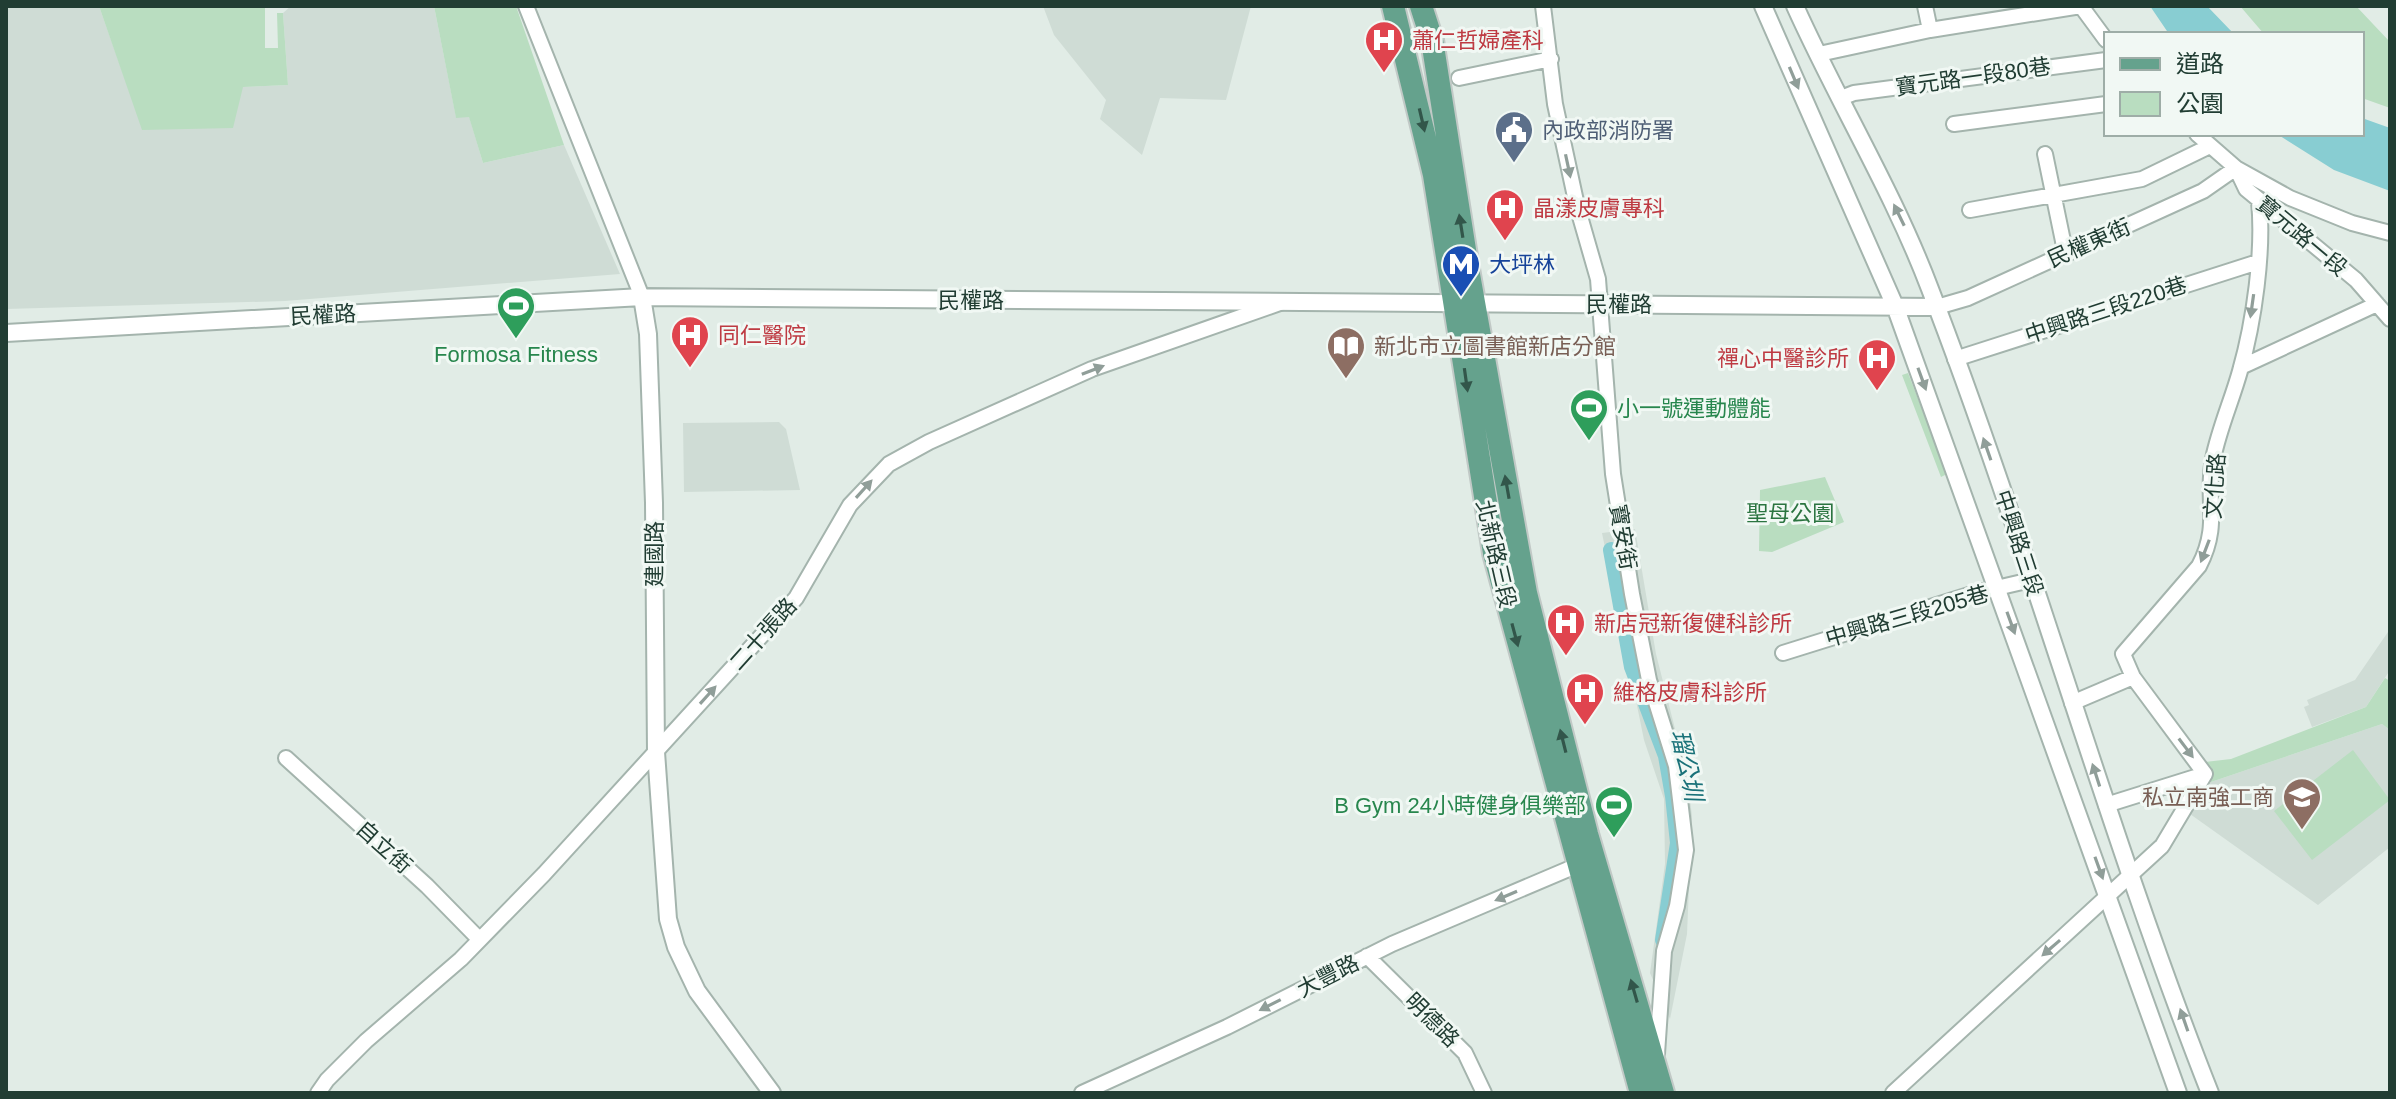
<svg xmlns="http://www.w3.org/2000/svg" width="2396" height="1099" font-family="Arial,'Noto Sans TC',sans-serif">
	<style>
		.built { fill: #cfdcd5 }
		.green { fill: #b9ddc0 }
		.water { fill: #88cdd2 }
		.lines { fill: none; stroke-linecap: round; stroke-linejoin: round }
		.canal { stroke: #88cdd2; stroke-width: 16 }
		.minor-casing { stroke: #a4b4ad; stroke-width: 18 }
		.tertiary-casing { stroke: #a4b4ad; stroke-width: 20 }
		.primary-casing { stroke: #c1c9c6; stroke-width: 26 }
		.minor { stroke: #fff; stroke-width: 14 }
		.tertiary { stroke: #fff; stroke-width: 16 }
		.primary { stroke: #65a28d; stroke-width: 22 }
		.oneway { fill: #909e99 }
		.oneway2 { fill: #32564a }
		.labels { text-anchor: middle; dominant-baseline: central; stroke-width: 6; stroke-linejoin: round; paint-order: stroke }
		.health-label { font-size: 22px; fill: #be3a42; stroke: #f1f8f4; text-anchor: start }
		.street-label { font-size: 22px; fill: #213d33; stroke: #f1f8f4 }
		.service-label { font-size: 22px; fill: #4e5e75; stroke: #f1f8f4; text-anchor: start }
		.transit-label { font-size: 22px; fill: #164399; stroke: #f1f8f4; text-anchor: start }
		.education-label { font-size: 22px; fill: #785e54; stroke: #f1f8f4; text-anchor: start }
		.leisure-label { font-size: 22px; fill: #27864d; stroke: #f1f8f4 }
		.park-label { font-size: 22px; fill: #2b7440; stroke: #f1f8f4 }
		.water-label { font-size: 24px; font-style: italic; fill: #1a7279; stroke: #f1f8f4 }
	</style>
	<rect width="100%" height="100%" fill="#e1ece6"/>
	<path class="built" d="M6,6H99L143,130L243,87L288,85L283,13L291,6H434L456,117L469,116L483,163L564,145L620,274L285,301L6,309Z
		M1043,6H1251L1226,100L1160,98L1142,155L1100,119L1106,100L1054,35Z
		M779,422L786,429L800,490L684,492L683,423Z
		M1635,529L1656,654L1687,776L1692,816L1687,934L1670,1019L1650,973L1665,864L1664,799L1644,740L1602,533Z
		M2390,629V670L2366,707L2312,727L2304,707L2309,705L2307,700L2355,680Z
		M2382,724L2390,730V847L2318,905L2190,814L2211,782Z"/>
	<path class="green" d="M99,6H265V48H278L277,13H283L288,85L243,87L233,128L142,130Z
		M434,6H516L564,145L483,163L469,117L456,118Z
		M2240,6H2356L2390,42V108L2362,98V34H2264Z
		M1908,373L1947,474L1941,477L1902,375Z
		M1825,477L1844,522L1772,552L1759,551L1760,490Z
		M2385,678L2390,681V730L2382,724L2211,782L2205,762L2231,759L2366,707Z
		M2353,750L2390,800L2312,860L2274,811Z"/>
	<path class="water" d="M2150,6H2207L2234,34H2169Z
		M2362,118L2390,128V191L2334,170L2277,134H2362Z"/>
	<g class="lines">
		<path class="canal" d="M1611,550L1632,667L1666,756L1673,796L1678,843L1663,940"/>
		<g class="minor-casing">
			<path id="minor" d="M526,6L642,297
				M1543,6L1555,104L1577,206L1598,279L1613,474L1632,594L1649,680L1676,766L1686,850L1677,906L1664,951L1657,1054
				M1925,6L1930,30
				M2081,6L2106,40
				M1819,54L1930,30L2081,6
				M1459,78L1551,59
				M1841,98L1854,93L2106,60
				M1954,124L2106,104
				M2197,134L2236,168L2246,189L2356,280L2390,319
				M2045,154L2064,246L2069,253
				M2236,168L2290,198L2352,223L2390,233
				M1970,210L2142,179L2210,146
				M1937,307L1968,298L2203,191L2236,168
				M1955,359L2258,262
				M2241,367L2377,304
				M1783,653L1975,593L2031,580
				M2133,677L2205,774
				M2072,703L2133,677L2123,654L2199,566C2221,524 2205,499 2213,459C2219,429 2232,400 2240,371C2254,322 2264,251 2259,201
				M286,758L427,886L479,939
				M1367,956L1465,1053L1484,1093
				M318,1093L327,1080L366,1041L461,959L544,874L796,598L850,505L889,464L929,442L1092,369L1280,303
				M1082,1093L1227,1027L1392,944L1578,865
				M1893,1093L2162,846L2205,774L2106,805"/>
		</g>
		<g class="tertiary-casing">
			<path id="tertiary" d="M1763,6L1895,306L2178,1093
				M1795,6C1838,102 1893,191 1930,289C2032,554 2106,829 2210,1093
				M642,297L648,334L654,503L656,752L668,919L676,947L697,991L772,1093
				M6,333L642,297L1937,307"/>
		</g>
		<g class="primary-casing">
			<path id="primary" d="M1393,6L1434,175L1494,553L1641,1093
				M1421,6L1432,40L1468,269L1526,593L1587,834L1663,1093"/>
		</g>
		<use href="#minor" class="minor"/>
		<use href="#tertiary" class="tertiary"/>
		<use href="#primary" class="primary"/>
	</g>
	<defs><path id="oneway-solid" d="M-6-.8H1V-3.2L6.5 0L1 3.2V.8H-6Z" transform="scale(2)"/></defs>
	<g class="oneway">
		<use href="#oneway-solid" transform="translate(1794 78) rotate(67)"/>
		<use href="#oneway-solid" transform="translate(1568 166) rotate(78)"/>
		<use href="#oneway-solid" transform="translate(1899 215) rotate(-116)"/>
		<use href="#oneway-solid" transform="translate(2252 306) rotate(98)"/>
		<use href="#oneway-solid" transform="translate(1093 370) rotate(-21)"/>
		<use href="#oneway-solid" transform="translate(1922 379) rotate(70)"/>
		<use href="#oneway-solid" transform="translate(1987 449) rotate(-109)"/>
		<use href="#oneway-solid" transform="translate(864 489) rotate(-48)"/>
		<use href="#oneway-solid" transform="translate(2205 551) rotate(111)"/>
		<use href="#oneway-solid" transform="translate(2011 623) rotate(70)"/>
		<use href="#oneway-solid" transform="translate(708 695) rotate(-48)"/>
		<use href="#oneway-solid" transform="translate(2186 748) rotate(53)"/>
		<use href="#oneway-solid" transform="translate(2096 775) rotate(-108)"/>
		<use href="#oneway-solid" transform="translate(2099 868) rotate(70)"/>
		<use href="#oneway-solid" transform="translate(1506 896) rotate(157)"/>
		<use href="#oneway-solid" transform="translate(2051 948) rotate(139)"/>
		<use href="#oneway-solid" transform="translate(1270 1005) rotate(153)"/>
		<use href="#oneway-solid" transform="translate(2184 1020) rotate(-109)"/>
	</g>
	<g class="oneway2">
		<use href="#oneway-solid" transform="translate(1422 120) rotate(77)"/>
		<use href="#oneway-solid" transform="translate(1461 226) rotate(-99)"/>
		<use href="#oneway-solid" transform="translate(1466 380) rotate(82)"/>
		<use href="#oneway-solid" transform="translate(1507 487) rotate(-100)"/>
		<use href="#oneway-solid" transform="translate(1515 635) rotate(75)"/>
		<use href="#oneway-solid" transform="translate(1563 741) rotate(-104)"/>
		<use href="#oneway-solid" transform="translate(1634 991) rotate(-106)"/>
	</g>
	<defs>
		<g id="hospital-pin" transform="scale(2)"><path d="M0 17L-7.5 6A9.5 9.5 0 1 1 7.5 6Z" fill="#e0444e" stroke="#f1f8f4"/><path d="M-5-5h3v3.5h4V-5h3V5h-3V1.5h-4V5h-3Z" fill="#fff"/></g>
		<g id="civic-pin" transform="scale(2)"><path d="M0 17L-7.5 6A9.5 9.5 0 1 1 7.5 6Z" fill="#5c6f8a" stroke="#f1f8f4"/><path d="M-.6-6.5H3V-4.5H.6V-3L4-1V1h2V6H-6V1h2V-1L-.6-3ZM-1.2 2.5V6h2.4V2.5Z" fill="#fff"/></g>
		<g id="metro-pin" transform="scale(2)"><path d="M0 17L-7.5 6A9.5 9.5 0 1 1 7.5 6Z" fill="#1a4fb4" stroke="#f1f8f4"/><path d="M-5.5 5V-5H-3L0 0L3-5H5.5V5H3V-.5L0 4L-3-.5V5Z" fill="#fff"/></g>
		<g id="stadium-pin" transform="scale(2)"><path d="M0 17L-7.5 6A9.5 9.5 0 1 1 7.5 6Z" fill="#2e9e5b" stroke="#f1f8f4"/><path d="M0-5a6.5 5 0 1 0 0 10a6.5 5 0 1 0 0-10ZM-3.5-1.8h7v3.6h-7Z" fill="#fff"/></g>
		<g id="library-pin" transform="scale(2)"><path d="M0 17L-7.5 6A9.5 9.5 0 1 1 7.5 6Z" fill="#8d6e63" stroke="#f1f8f4"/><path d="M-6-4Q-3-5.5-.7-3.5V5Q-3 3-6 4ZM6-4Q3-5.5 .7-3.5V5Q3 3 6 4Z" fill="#fff"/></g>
		<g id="school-pin" transform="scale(2)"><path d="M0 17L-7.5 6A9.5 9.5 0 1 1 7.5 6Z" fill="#8d6e63" stroke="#f1f8f4"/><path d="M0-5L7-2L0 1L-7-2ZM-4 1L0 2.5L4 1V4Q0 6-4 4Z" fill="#fff"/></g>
	</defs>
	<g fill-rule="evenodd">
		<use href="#hospital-pin" x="1384" y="40"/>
		<use href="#civic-pin" x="1514" y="130"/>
		<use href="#hospital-pin" x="1505" y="208"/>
		<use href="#metro-pin" x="1461" y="264"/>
		<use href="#stadium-pin" x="516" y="306"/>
		<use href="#hospital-pin" x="690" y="335"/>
		<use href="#library-pin" x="1346" y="346"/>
		<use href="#hospital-pin" x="1877" y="358"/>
		<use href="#stadium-pin" x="1589" y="408"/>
		<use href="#hospital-pin" x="1566" y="623"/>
		<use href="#hospital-pin" x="1585" y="692"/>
		<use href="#school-pin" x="2302" y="797"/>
		<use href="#stadium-pin" x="1614" y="805"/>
	</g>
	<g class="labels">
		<g class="health-label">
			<text x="1412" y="40">蕭仁哲婦產科</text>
			<text x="1533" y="208">晶漾皮膚專科</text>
			<text x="718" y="335">同仁醫院</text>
			<text x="1849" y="358" text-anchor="end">禪心中醫診所</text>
			<text x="1594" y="623">新店冠新復健科診所</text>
			<text x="1613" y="692">維格皮膚科診所</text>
		</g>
		<g class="street-label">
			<text transform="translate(1973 77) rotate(-8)">寶元路一段80巷</text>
			<text transform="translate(2302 236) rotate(40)">寶元路一段</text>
			<text transform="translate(2089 243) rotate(-24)">民權東街</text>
			<text x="971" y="300">民權路</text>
			<text x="1619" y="304">民權路</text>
			<text transform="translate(2106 310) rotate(-18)">中興路三段220巷</text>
			<text transform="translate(323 315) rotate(-3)">民權路</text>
			<text transform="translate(2215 486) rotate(-86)">文化路</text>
			<text transform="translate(1623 537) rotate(80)">寶安街</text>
			<text transform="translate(2019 543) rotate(72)">中興路三段</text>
			<text transform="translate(654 554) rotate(-90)">建國路</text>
			<text transform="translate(1496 554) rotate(77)">北新路三段</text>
			<text transform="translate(1907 616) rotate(-16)">中興路三段205巷</text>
			<text transform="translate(763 634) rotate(-48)">二十張路</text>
			<text transform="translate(384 847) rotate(42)">自立街</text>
			<text transform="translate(1328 976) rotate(-27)">大豐路</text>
			<text transform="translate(1432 1020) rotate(45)">明德路</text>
		</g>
		<g class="service-label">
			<text x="1542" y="130">內政部消防署</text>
		</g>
		<g class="transit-label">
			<text x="1489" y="264">大坪林</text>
		</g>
		<g class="education-label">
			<text x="1374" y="346">新北市立圖書館新店分館</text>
			<text x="2274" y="797" text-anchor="end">私立南強工商</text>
		</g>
		<g class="leisure-label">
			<text x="516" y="354">Formosa Fitness</text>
			<text x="1617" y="408" text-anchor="start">小一號運動體能</text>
			<text x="1586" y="805" text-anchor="end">B Gym 24小時健身俱樂部</text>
		</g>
		<g class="park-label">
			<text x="1790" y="513">聖母公園</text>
		</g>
		<g class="water-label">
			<text transform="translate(1687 765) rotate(78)">瑠公圳</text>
		</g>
	</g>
	<rect width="2396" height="1099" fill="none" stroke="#213d33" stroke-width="16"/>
	<rect x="2104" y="32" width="260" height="104" fill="#f1f8f4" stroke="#9eada7" stroke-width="2"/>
	<rect x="2120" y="58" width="40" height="12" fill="#65a28d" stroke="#9eada7" stroke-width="2"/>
	<text x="2176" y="72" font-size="24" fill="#213d33">道路</text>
	<rect x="2120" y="92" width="40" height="24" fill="#b9ddc0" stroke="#9eada7" stroke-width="2"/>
	<text x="2176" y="112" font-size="24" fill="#213d33">公園</text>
</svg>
